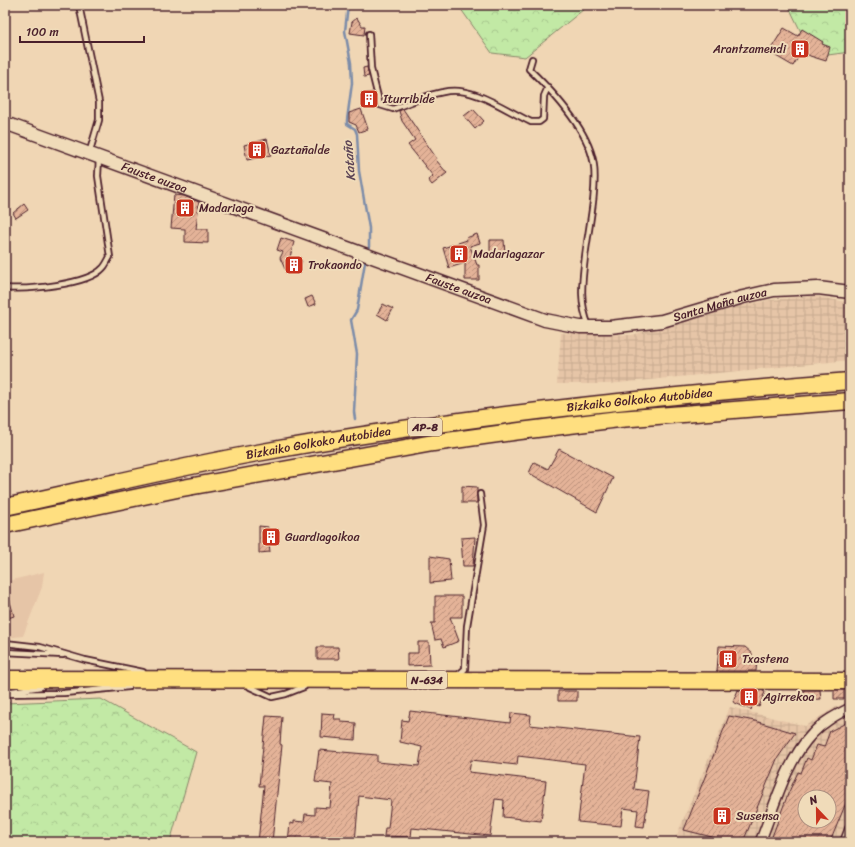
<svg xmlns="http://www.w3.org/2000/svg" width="855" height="847" font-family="Sriracha,sans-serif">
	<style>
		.built { fill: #e6c5a7 }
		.industrial { fill: url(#industrial-grid); fill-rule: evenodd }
		.forest { fill: url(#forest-crowns); stroke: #868468 }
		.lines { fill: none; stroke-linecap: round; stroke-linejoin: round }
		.stream { stroke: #7c8ca9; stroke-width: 2.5 }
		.building { fill: url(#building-hatch); stroke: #4a1f2b; fill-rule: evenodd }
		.lane-casing { stroke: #4a1f2b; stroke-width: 8 }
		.street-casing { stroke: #4a1f2b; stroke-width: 12 }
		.secondary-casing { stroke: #4a1f2b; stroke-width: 15 }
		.highway-casing { stroke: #4a1f2b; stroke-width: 19 }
		.lane { stroke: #f0dbb9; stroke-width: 4.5 }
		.street { stroke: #f0dbb9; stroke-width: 9 }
		.secondary { stroke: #f0dbb9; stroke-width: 12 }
		.highway { stroke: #ffdf80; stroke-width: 16 }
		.labels { text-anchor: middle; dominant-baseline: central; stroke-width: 4; stroke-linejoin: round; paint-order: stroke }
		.shield { fill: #f0dbb9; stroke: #7c5756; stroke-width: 1 }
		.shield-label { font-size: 11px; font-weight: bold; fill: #4a1f2b }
		.poi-label { font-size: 12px; fill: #4a1f2b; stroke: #f0dbb9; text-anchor: start }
		.street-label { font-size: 12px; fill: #4a1f2b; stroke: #f0dbb9 }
		.water-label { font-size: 13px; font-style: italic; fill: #5b4355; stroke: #f0dbb9 }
	</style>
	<defs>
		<pattern id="industrial-grid" width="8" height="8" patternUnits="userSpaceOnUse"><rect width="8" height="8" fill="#e6c5a7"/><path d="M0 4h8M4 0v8" fill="none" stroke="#c7a990"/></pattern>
		<pattern id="forest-crowns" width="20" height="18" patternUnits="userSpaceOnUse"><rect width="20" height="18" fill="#c2e9a5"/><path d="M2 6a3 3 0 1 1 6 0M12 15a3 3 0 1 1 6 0" fill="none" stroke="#a8c78e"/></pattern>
		<pattern id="building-hatch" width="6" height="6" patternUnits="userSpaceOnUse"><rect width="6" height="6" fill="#e4b398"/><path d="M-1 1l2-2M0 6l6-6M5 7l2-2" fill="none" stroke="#bb917c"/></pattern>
	</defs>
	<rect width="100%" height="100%" fill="#f0d6b4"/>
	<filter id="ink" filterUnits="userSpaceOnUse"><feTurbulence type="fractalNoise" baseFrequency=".025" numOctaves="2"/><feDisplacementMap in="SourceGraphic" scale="8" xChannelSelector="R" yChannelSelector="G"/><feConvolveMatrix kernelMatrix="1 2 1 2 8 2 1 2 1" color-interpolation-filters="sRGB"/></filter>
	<g filter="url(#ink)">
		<path class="built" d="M44,572L42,587L23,636L5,638V582Z"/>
		<path class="industrial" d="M815,296L850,303V360L608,384H557L561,333L632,335L729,308L770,300Z
			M850,702V842H674L730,707L805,726L836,707ZM805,797H829V821H805Z"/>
		<path class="forest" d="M458,5H589L525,57L492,53Z
			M788,5H850V52L813,57Z
			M101,699L196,752L170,842H5V703Z"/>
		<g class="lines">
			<path class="stream" d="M348,5L345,31L351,63L352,83L347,120V124L355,129L357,134L359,171L369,228V248
				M355,419L354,412L357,354L351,320L357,310L365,262"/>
		</g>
		<path class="building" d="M357,18L362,26H365L364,35L350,33L352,22Z
			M784,28L798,36L802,29L823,42L822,44L830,47L826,61L810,56L802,51L793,66L769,52Z
			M367,67L369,76L364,77L363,68Z
			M373,92L376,104L364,106L362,94Z
			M361,109L368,129L359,132L356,125L349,122V113Z
			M403,109L437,159L436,160L447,173L432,185L428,180L433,176L408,145L415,140L402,121L399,111Z
			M473,109L484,121L475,129L464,116Z
			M267,139L271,155L247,160L244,145Z
			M174,195L184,196L199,202L196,229H208V243L185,242V229L171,228Z
			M24,204L28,210L16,218L13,213Z
			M477,234L480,243L470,246L477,265H479V280H465V263L449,268L443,248L467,240L466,238Z
			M281,238L294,242L290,257L302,261L297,273L285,269L280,258L283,252L277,250Z
			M490,240H504L505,255H490Z
			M312,296L316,304L308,307L305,299Z
			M383,304L393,309L387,320L377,314Z
			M559,449L613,478L597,512L529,473L534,462L548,469Z
			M462,486L477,487V503H462Z
			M259,526L268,527V532L274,533V542L269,543L270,552L259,553Z
			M475,537L473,566H463L461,538Z
			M430,556L449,559L451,581L430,583Z
			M5,591H7L14,616L5,619Z
			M435,596H462V617H450L459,641L444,647L441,639L435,640L431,623H435Z
			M418,642H429L430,665L407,666V653H418Z
			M719,646L745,647L752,653V659L757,660L756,671H717Z
			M317,647H338L339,659H317Z
			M738,690L742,692L743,690H761L765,692L759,707L753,704L751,710L733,702Z
			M804,690H820L821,699L805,700Z
			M834,690H844V699H834Z
			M558,691H577V701H558Z
			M410,711L510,723L511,713L531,715L530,725L640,737L634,789L649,791L644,827L636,826L638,810L623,808L621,826L578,822L585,764L518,756L517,765L471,760L469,772L546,781L541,821L503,817L504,800L495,799L490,836L412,828L411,837L384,836L385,828H388L391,800L359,796L355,842H288L290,823L294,824V821L304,822L305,814L315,815V807L330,808L332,784L315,782L319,750L377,755V762L419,766L422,747L400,742L402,720L408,721Z
			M322,713L335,714L334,719H341V722L356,723L355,740L321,737Z
			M266,716L282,717L280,744L282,745L272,842H258L264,786H259Z
			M729,716L755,721L795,733L777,759L743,842H714L716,838L684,830Z
			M850,721V793L830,842H770L788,794L798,772L801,773L807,758L811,760L817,745L824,747L830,731ZM805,797H829V821H805Z"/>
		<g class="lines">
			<g class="lane-casing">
				<path id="lane" d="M79,5L99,102V120L89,154
					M369,34L371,69L380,105L393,109C409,103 426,95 443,92C473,85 505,110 531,122H539L543,119L544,96L548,87
					M532,59L529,69C554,93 590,131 594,166C597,192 588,231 585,257C582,282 579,303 589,326
					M5,288C27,290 88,285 103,268C106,265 108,260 110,257L98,176L99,158
					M5,643L40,647L85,660L143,672
					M5,652L63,655
					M458,675L465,669L467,626L484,525L480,494
					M250,687L272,697L286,694L304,687
					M5,692L41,687
					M5,694L64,693L129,687"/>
			</g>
			<g class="street-casing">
				<path id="street" d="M760,842C774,808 786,761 812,734C823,722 836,715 850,708
					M845,842L850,829"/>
			</g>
			<g class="secondary-casing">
				<g id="secondary">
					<path id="s1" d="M5,123L545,320L580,327H610L662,321L743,297L774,290L818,288L850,292"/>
				</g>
			</g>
			<g class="highway-casing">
				<g id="highway">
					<path id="s2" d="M5,507C89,489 173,468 257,453C453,417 651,396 850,381"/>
					<path d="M5,525L177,489L433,443L520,431L619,419L850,401"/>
					<path d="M5,679L850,681"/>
				</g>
			</g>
			<use href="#lane" class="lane"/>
			<use href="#street" class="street"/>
			<use href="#secondary" class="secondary"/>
			<use href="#highway" class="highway"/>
		</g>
	</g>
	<defs>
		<g id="building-square" transform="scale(1)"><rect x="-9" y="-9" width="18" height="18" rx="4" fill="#c8321e" stroke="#f0dbb9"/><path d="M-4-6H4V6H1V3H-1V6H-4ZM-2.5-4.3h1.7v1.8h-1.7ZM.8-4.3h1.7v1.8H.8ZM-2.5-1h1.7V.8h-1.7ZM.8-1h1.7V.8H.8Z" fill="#fff"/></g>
	</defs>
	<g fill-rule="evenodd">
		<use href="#building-square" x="800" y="49"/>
		<use href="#building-square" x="369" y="99"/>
		<use href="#building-square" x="257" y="150"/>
		<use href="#building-square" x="185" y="208"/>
		<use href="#building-square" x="459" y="254"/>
		<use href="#building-square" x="294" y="265"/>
		<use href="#building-square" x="271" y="537"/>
		<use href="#building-square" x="728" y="659"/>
		<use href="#building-square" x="749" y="697"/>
		<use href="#building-square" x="722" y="816"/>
	</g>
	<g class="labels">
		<g class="shield">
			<rect x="408" y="418" width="34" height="18" rx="3"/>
			<rect x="407" y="671" width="40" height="18" rx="3"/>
		</g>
		<g class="shield-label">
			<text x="425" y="427">AP-8</text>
			<text x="427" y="680">N-634</text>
		</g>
		<g class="poi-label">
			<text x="786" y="49" text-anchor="end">Arantzamendi</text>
			<text x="383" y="99">Iturribide</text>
			<text x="271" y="150">Gaztañalde</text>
			<text x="199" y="208">Madariaga</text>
			<text x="473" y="254">Madariagazar</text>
			<text x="308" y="265">Trokaondo</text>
			<text x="285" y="537">Guardiagoikoa</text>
			<text x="742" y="659">Txastena</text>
			<text x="763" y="697">Agirrekoa</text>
			<text x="736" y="816">Susensa</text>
		</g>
		<g class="street-label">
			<text stroke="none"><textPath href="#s1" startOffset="159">Fauste auzoa</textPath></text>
			<text stroke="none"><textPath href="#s1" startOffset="483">Fauste auzoa</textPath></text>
			<text stroke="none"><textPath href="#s1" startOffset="753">Santa Maña auzoa</textPath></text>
			<text stroke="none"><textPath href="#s2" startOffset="644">Bizkaiko Golkoko Autobidea</textPath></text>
			<text stroke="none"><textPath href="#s2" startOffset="320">Bizkaiko Golkoko Autobidea</textPath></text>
		</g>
		<g class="water-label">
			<text transform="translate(349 161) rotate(-95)">Kataño</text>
		</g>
	</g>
	<rect width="855" height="847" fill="none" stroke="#f0dbb9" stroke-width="20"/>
	<rect x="10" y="10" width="835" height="827" fill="none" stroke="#4a1f2b" stroke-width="1.5" filter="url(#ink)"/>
	<g transform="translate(817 809) rotate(338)"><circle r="19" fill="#f0dbb9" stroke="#ae9080"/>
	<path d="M0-3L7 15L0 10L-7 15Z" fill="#c8321e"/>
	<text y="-6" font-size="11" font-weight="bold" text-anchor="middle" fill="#4a1f2b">N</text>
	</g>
	<path d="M20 36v6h124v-6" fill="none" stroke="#4a1f2b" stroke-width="2"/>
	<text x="26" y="36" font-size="12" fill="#4a1f2b" stroke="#f0dbb9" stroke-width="3" paint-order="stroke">100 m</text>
</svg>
